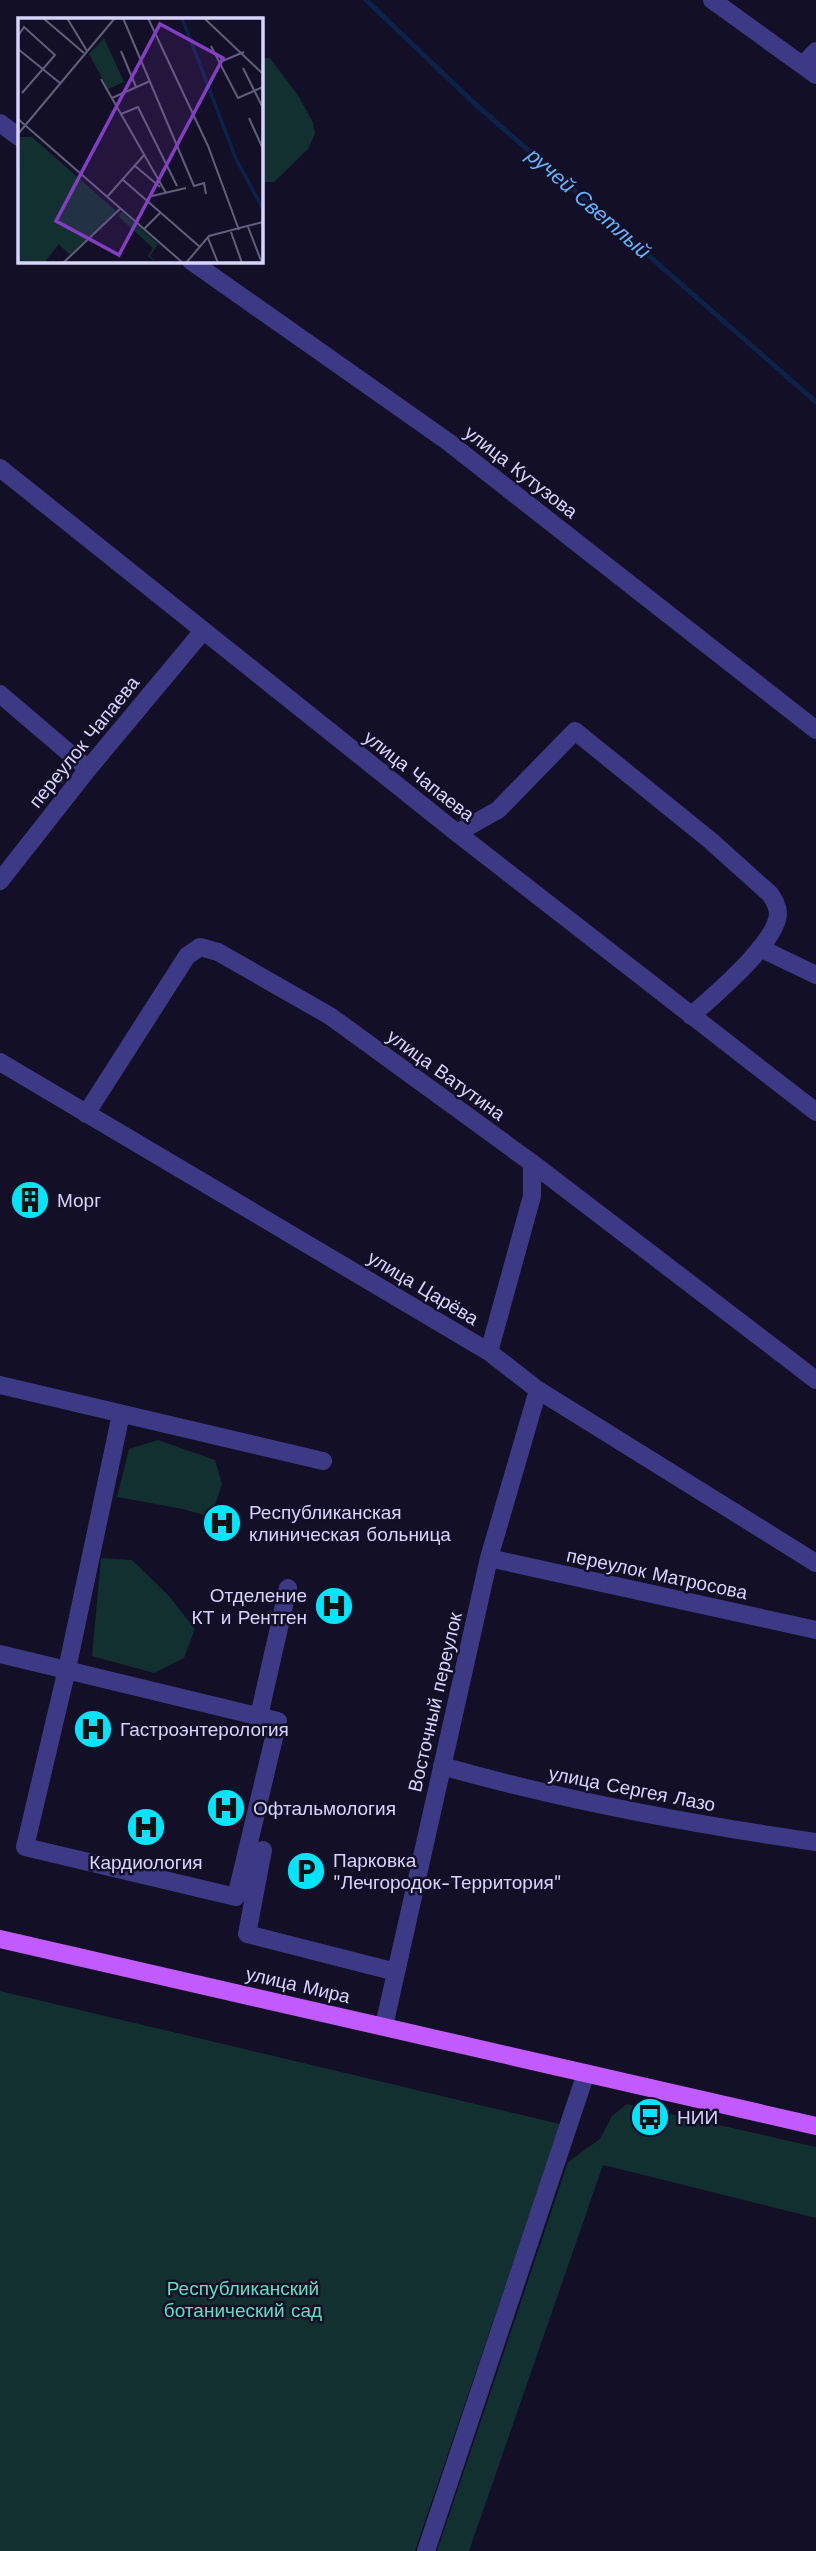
<svg xmlns="http://www.w3.org/2000/svg" width="816" height="2551" font-family="'Work Sans',sans-serif">
	<style>
		.green { fill: #12302f }
		.lines { fill: none; stroke-linecap: round; stroke-linejoin: round }
		.stream { stroke: #0c2248; stroke-width: 5 }
		.minor { stroke: #3d3a85; stroke-width: 18 }
		.major { stroke: #c25bff; stroke-width: 18 }
		.labels { text-anchor: middle; dominant-baseline: central; stroke-width: 5; stroke-linejoin: round; paint-order: stroke }
		.street-label { font-size: 19px; fill: #d9d4ff; stroke: #130f26 }
		.poi-label { font-size: 19px; fill: #d9d4ff; stroke: #130f26; text-anchor: start }
		.park-label { font-size: 19px; fill: #5fe0c0; stroke: #130f26 }
		.water-label { font-size: 21px; font-style: italic; fill: #62b6ff; stroke: #130f26 }
		.inset-river { fill: none; stroke: #0c2248; stroke-width: 3.5 }
		.inset-road { fill: none; stroke: #625e7d; stroke-width: 2 }
		.view { fill: #843dc5; fill-opacity: 0.15; stroke: #843dc5; stroke-width: 3.5 }
		.inset-edge { fill: none; stroke: #d9d4ff; stroke-width: 3.5 }
	</style>
	<rect width="100%" height="100%" fill="#130f26"/>
	<path class="green" d="M261,58H270L297,94L313,122L315,134L308,149L274,182H261Z
		M158,1440L215,1460L222,1484L211,1517L183,1509L117,1497L129,1449Z
		M101,1558L132,1560L169,1596L195,1629L184,1658L154,1673L92,1656Z
		M0,1991L560,2124L415,2551H0Z
		M627,2104L816,2147V2218L603,2165L469,2551H437L568,2162L600,2139L612,2116Z"/>
	<g class="lines">
		<path class="stream" d="M366,0L473,102L816,402"/>
		<path class="minor" d="M712,0L816,75
			M803,65L816,51
			M0,123L19,137
			M191,261L447,441L816,730
			M0,468L457,833L816,1112
			M0,694L88,769
			M457,833L498,810L575,731L711,841L770,894C774,900 778,906 778,914C776,944 713,996 691,1016
			M0,881L88,769L203,631
			M760,948L816,975
			M0,1062L489,1352L538,1390L816,1563
			M86,1114L187,956L200,947L218,952L330,1016L532,1163L816,1380
			M489,1352L532,1196V1163
			M0,1385L323,1461
			M489,1558L816,1630
			M0,1654L278,1721L236,1897L25,1847L67,1669L121,1414
			M259,1716L288,1588
			M442,1766C565,1801 690,1824 816,1842
			M263,1850L247,1934L396,1972
			M384,2026L489,1558L538,1390
			M426,2551L586,2073"/>
		<path class="major" d="M0,1939L816,2126"/>
	</g>
	<defs>
		<g id="building-disc" transform="scale(2.0125)"><circle r="9.5" fill="#00e5ff" stroke="#130f26"/><path d="M-4-6H4V6H1V3H-1V6H-4ZM-2.5-4.3h1.7v1.8h-1.7ZM.8-4.3h1.7v1.8H.8ZM-2.5-1h1.7V.8h-1.7ZM.8-1h1.7V.8H.8Z" fill="#111"/></g>
		<g id="hospital-disc" transform="scale(2.0125)"><circle r="9.5" fill="#00e5ff" stroke="#130f26"/><path d="M-5-5h3v3.5h4V-5h3V5h-3V1.5h-4V5h-3Z" fill="#111"/></g>
		<g id="parking-disc" transform="scale(2.0125)"><circle r="9.5" fill="#00e5ff" stroke="#130f26"/><path d="M-3.5-5.5H1a3.5 3.5 0 0 1 0 7H-1V5.5H-3.5ZM-1-3.4V-.6H.8a1.4 1.4 0 0 0 0-2.8Z" fill="#111"/></g>
		<g id="bus-disc" transform="scale(2.0125)"><circle r="9.5" fill="#00e5ff" stroke="#130f26"/><path d="M-5-6H5V4H4V6H2V4H-2V6H-4V4H-5ZM-3.5-4V0h7V-4ZM-3.5 1.2v1.5H-2V1.2ZM2 1.2v1.5H3.5V1.2Z" fill="#111"/></g>
	</defs>
	<g fill-rule="evenodd">
		<use href="#building-disc" x="30" y="1200"/>
		<use href="#hospital-disc" x="222" y="1523"/>
		<use href="#hospital-disc" x="334" y="1606"/>
		<use href="#hospital-disc" x="93" y="1729"/>
		<use href="#hospital-disc" x="226" y="1808"/>
		<use href="#hospital-disc" x="146" y="1827"/>
		<use href="#parking-disc" x="306" y="1871"/>
		<use href="#bus-disc" x="650" y="2117"/>
	</g>
	<g class="labels">
		<g class="street-label">
			<text transform="translate(521 472) rotate(38)">улица Кутузова</text>
			<text transform="translate(84 742) rotate(-51)">переулок Чапаева</text>
			<text transform="translate(419 776) rotate(38)">улица Чапаева</text>
			<text transform="translate(446 1075) rotate(36)">улица Ватутина</text>
			<text transform="translate(423 1288) rotate(31)">улица Царёва</text>
			<text transform="translate(657 1574) rotate(12)">переулок Матросова</text>
			<text transform="translate(435 1702) rotate(-77)">Восточный переулок</text>
			<text transform="translate(632 1789) rotate(11)">улица Сергея Лазо</text>
			<text transform="translate(298 1985) rotate(13)">улица Мира</text>
		</g>
		<g class="poi-label">
			<text x="57" y="1200">Морг</text>
			<text x="249" y="1512">Республиканская<tspan x="249" dy="22">клиническая больница</tspan></text>
			<text x="307" y="1595" text-anchor="end">Отделение<tspan x="307" dy="22">КТ и Рентген</tspan></text>
			<text x="120" y="1729">Гастроэнтерология</text>
			<text x="253" y="1808">Офтальмология</text>
			<text x="333" y="1860">Парковка<tspan x="333" dy="22">"Лечгородок-Территория"</tspan></text>
			<text x="146" y="1862" text-anchor="middle">Кардиология</text>
			<text x="677" y="2117">НИИ</text>
		</g>
		<g class="park-label">
			<text x="243" y="2288">Республиканский<tspan x="243" dy="22">ботанический сад</tspan></text>
		</g>
		<g class="water-label">
			<text transform="translate(589 203) rotate(41)">ручей Светлый</text>
		</g>
	</g>
	<g transform="translate(18 18)">
		<rect width="245" height="245" fill="#130f26"/>
		<path d="M86,20L106,64L90,71L71,36ZM2,119H14L98,193L52,237L41,226L26,245H0ZM104,194L140,226L132,238L139,245L130,238L135,230L100,198L51,242Z" fill="#12302f"/>
		<path class="inset-river" d="M164,0L218,141L245,191"/>
		<path class="inset-road" d="M25,0L66,35M49,0L69,33M105,0L176,168L186,165L188,176M130,0L190,128L221,212M186,0L245,56M0,18L6,9L37,37L4,75M193,28L220,80L245,69M0,31L42,65M103,33L118,69M202,44L226,34M225,50L245,90M83,61L148,175M94,80L132,63M103,96L120,89L159,168M231,100L245,131M0,101L165,245M0,116L97,0M116,147L142,169M104,161L182,229M134,178L168,170M89,179L127,136M230,209L244,245M126,211L143,194M213,214L224,245M190,220L200,245M45,245L103,190M168,245L191,218L245,204"/>
		<path class="view" d="M142,6L205,40L101,237L38,203Z"/>
		<rect width="245" height="245" class="inset-edge"/>
	</g>
</svg>
